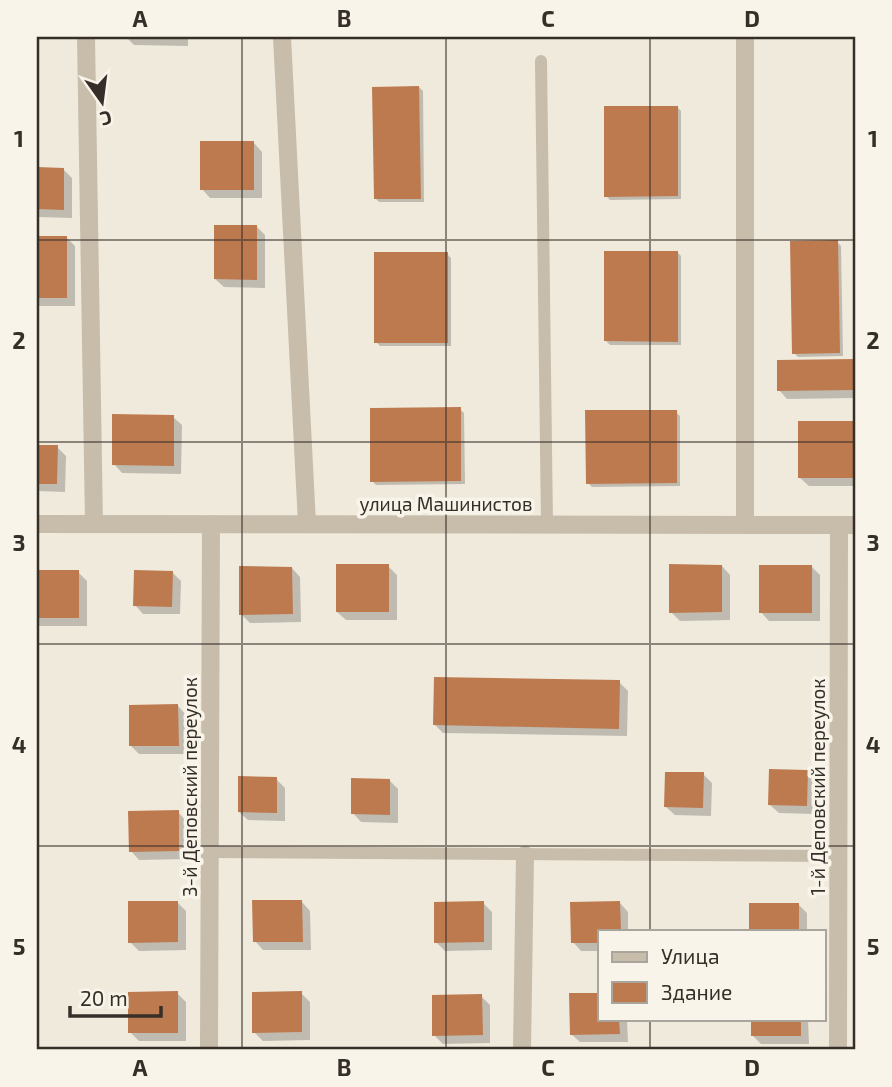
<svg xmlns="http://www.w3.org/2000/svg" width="892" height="1087" font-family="'Exo 2',sans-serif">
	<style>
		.shadow { fill: #0003 }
		.building { fill: #bd7a4f }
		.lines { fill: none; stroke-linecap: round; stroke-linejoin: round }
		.lane { stroke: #c8bcaa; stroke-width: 12 }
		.street { stroke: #c8bcaa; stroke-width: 18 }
		.grid { fill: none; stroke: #362f29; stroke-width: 2; stroke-opacity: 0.55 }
		.labels { text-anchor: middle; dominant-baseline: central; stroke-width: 7; stroke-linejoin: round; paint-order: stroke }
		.street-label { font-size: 19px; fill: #362f29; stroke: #f8f4e9 }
		.neatline { fill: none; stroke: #362f29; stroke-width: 2.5 }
		.grid-label { font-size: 23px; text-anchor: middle; font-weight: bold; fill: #362f29 }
	</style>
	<rect width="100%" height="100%" fill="#f0eadd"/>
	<path class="shadow" d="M37,37H71V39H37Z
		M126,37H188V46L134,45Z
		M419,87L423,91L424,202H379L375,198Z
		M677,107L681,111V199L610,200L606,196Z
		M254,143L262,152V198H210L202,189Z
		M37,169H63L72,178V218L37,217Z
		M257,227L265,235V288L224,287L215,279Z
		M37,237L67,238L75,246V306H37Z
		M837,242L841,246L843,356L798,357L794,353Z
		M677,252L681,256V345H610L606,341Z
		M447,254L451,258V346H380L376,342Z
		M855,361V398L787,399L779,390L778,362Z
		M460,409L464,413L465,484L376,485L372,481Z
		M676,412L680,416V486L592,487L588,483Z
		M173,417L182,425L181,474L122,473L114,464Z
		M855,422V486H809L800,478L799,423Z
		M37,447H57L66,456L65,492L37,491Z
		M388,566L397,575V620H346L337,612Z
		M722,566L730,575V620L680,621L671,612Z
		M812,567L820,575V621H769L761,612Z
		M292,568L300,577L301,622L250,623L241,614Z
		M37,572H78L87,581V626H37Z
		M172,572L181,581L180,614H143L135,605Z
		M619,682L628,691L627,736L443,733L435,725Z
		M178,706L186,715L187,754H139L131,746Z
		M807,772L816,780L815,814L779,813L770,805Z
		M703,774L712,783L711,816L675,815L666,807Z
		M276,779L285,788V821L248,820L239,812Z
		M390,781L398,789V823L361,822L353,813Z
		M178,812L186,821L187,859L139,860L131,851Z
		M177,902L186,911V950L139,951L130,942Z
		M302,902L310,911L311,950H263L255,941Z
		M483,903L492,912V950L445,951L436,942Z
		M620,903L628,912V931H600V951H581L573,942Z
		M751,904H798L807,913V931H751Z
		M177,993L186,1002V1041H139L130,1032Z
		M301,993L310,1002V1040L263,1041L254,1032Z
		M481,996L490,1005V1043L443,1044L434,1035Z
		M600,1019H627L628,1042H580L571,1034Z
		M752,1019H808L809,1044H761L753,1036Z"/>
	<path class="building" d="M419,86L421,199H374L372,87Z
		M604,106H678V196L604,197Z
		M200,141H254V190H200Z
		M37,167L64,168V210L37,209Z
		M214,225H257V280L214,279Z
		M37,236H67V298H37Z
		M838,240L840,353L792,354L790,241Z
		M604,251H678V342L604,341Z
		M374,252H448V343H374Z
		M855,359V390L777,391V360Z
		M461,407V481L370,482V408Z
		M585,410H677V483L586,484Z
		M112,414L174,415V466L112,465Z
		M798,421H855V478H798Z
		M37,445H58L57,484H37Z
		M336,564H389V612H336Z
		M669,564L722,565V612L669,613Z
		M759,565H812V613H759Z
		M239,566L292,567L293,614L239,615Z
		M37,570H79V618H37Z
		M134,570L173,571L172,607L133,606Z
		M434,677L620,680L619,729L433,725Z
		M178,704L179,746H129V705Z
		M769,769L808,770L807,806L768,805Z
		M665,772H704L703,808L664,807Z
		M238,776L277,777V813L238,812Z
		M351,778L390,779V815L351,814Z
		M179,810V851L129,852L128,811Z
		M252,900H302L303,942H253Z
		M128,901H178V942L128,943Z
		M484,901V942L434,943V902Z
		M620,901L621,931H600V943H571L570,902Z
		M749,903H799V931H749Z
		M178,991V1033H128V992Z
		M302,991V1032L252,1033V992Z
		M569,993H600V1019H619L620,1034L570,1035Z
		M482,994L483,1035L432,1036V995Z
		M751,1019H801V1036H751Z"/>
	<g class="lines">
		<path class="lane" d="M541,61L547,525
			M210,852L838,856"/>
		<path class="street" d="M86,37L94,524
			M282,37L307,524
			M745,37V525
			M37,524L855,525
			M209,1050L211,524
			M522,1050L525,855
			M838,1050L839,525"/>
	</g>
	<path class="grid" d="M242,37V1050M446,37V1050M650,37V931M37,240H855M37,442H855M37,644H855M37,846H855M650,1019V1050"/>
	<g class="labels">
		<g class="street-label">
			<text x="446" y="503">улица Машинистов</text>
			<text transform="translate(189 787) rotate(-90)">3-й Деповский переулок</text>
			<text transform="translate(817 787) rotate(-90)">1-й Деповский переулок</text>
		</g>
	</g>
	<rect width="892" height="1087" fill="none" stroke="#f8f4e9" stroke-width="77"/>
	<rect x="598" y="930" width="228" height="91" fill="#f8f4e9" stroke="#aaa59c" stroke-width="2"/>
	<rect x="612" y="952" width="35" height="10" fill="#c8bcaa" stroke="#aaa59c" stroke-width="2"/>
	<text x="661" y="964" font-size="21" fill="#362f29">Улица</text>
	<rect x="612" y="982" width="35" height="21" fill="#bd7a4f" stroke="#aaa59c" stroke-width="2"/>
	<text x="661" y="1000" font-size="21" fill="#362f29">Здание</text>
	<g transform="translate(102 102) rotate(166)" stroke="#f8f4e9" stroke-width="5" paint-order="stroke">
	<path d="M0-5L12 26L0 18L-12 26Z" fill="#362f29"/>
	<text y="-10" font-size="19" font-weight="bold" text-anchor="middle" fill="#362f29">С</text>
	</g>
	<path d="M70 1006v10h91v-10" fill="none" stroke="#362f29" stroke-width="3.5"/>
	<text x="80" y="1006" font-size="21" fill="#362f29" stroke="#f8f4e9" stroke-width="5" paint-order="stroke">20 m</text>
	<rect x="38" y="38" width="816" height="1010" class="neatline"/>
	<g class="grid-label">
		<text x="140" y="27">A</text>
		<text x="344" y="27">B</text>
		<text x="548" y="27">C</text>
		<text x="752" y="27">D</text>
		<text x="19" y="147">1</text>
		<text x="873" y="147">1</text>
		<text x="19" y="349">2</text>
		<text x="873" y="349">2</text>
		<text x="19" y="551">3</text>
		<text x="873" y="551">3</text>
		<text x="19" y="753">4</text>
		<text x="873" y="753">4</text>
		<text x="19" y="955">5</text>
		<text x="873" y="955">5</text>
		<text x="140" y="1076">A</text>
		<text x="344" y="1076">B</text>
		<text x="548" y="1076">C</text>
		<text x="752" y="1076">D</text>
	</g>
</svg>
